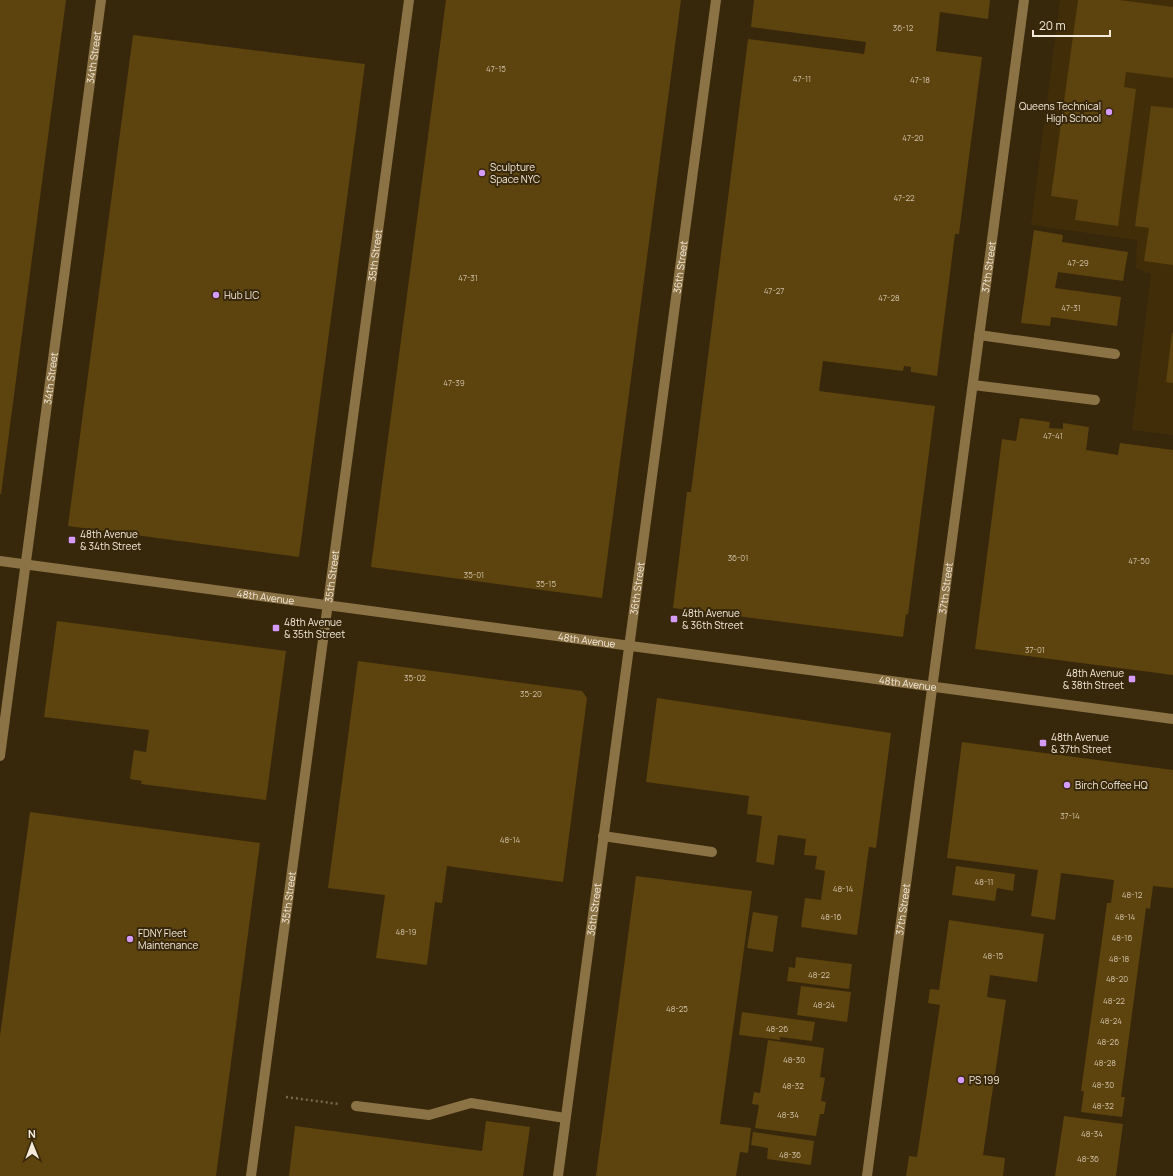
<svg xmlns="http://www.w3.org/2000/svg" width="1173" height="1176" font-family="Manrope,sans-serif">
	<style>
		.built { fill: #412e09 }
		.building { fill: #5d430e }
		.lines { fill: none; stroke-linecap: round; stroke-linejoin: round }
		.path { stroke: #776951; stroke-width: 2.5; stroke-dasharray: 2 3; stroke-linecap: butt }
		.minor { stroke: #8c7346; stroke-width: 10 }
		.poi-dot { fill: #d69bfa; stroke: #37270b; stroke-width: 1.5 }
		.labels { text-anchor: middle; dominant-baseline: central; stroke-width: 4; stroke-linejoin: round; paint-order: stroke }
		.number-label { font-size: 8px; fill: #cec0a7 }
		.street-label { font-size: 10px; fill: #f4eada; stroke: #37270b }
		.poi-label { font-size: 10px; fill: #f4eada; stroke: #37270b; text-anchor: start }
	</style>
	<rect width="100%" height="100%" fill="#37270b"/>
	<path class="built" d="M1060,0H1173V435L1132,430L1151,274L1136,268L1137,240L1031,225Z"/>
	<path class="building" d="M0,0H66L1,494H0Z
		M446,0H681L602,598L371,567Z
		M754,0H990L988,19L940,12L936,51L982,57L959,234H955L937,376L911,372V367L904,366L903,371L823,361L819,391L935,406L908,615L906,614L903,637L673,608L687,492H691L748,39L864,54L866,42L751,27Z
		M1078,0H1119L1173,7V78L1126,72L1124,87L1136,89L1118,226L1075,220L1078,200L1051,196Z
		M133,35L365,64L299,557L68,526Z
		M1151,106L1173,108V265L1144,261L1149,228L1135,226Z
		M1034,230L1063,235L1062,242L1128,252L1123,281L1058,272L1055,288L1121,297L1117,326L1051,317L1050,326L1021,323Z
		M1172,333H1173V383L1166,382Z
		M1020,418L1050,422L1049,428L1063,429V423L1089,427L1086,450L1118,455L1120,443L1173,450V675L975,649L1002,439L1016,441Z
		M57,621L286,651L266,800L141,784L142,781L130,779L134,750L146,752L149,730L44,717Z
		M358,661L582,691L587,698L563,882L447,866L442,903L435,902L427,965L376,958L385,895L328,888Z
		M657,698L891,733L876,848L869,847L857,935L801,927L805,898L821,900L825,871L815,869L817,856L804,855L806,839L778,835L774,865L756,862L762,816L747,814L749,796L646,782Z
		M962,742L1173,770V888L1153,886L1150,909L1146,908L1121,1097H1125L1122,1117L1081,1112L1084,1091H1081L1107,903H1111L1114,880L1061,873L1055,920L1031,916L1038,870L947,858Z
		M30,812L260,843L216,1176H0V1036Z
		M956,866L1015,874L1013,891L997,888L995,901L952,895Z
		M636,876L752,891L720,1124L751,1128L748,1153L740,1152L736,1176H596Z
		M753,912L778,916L773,952L747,948Z
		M949,920L1044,934L1037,982L990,975L987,997L1006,1000L983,1155L1005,1158L1003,1176H906L909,1156L917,1157L940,1005L928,1003L930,989L939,990Z
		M796,957L852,964L849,989L787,981L789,967L795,968Z
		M801,986L851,992L847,1022L797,1015Z
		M742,1012L815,1022L812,1041L780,1037V1040L739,1035Z
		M768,1040L824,1048L820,1077L825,1078L821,1101L826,1102L824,1114H820L816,1136L755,1128L759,1105L752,1104L754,1092L760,1093Z
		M1064,1116L1123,1124L1116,1176H1055Z
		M486,1121L530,1127L523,1176H289L295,1126L482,1151Z
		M753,1132L814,1141L811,1165L767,1159L768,1148L751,1145Z"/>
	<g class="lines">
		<path class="path" d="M286,1097L339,1104"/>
		<g class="minor">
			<path d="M979,335L1115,354"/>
			<path d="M973,385L1095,400"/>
			<path id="s1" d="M0,561L1173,719"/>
			<path id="s2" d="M0,756L101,0"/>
			<path d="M603,836L712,852"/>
			<path d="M356,1106L429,1115L471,1103L565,1118"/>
			<path id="s3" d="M251,1176L409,0"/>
			<path id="s4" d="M558,1176L716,0"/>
			<path id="s5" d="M867,1176L1024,0"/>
		</g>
	</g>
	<g class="poi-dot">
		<circle cx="1109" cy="112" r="4"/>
		<circle cx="482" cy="173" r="4"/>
		<circle cx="216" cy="295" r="4"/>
		<rect x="68" y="536" width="8" height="8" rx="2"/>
		<rect x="670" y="615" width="8" height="8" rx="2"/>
		<rect x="272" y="624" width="8" height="8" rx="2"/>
		<rect x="1128" y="675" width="8" height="8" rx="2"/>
		<rect x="1039" y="739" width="8" height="8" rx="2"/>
		<circle cx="1067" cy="785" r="4"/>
		<circle cx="130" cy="939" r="4"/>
		<circle cx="961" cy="1080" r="4"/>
	</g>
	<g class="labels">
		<g class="number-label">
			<text x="903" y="27">36-12</text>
			<text x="496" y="68">47-15</text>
			<text x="802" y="78">47-11</text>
			<text x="920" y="79">47-18</text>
			<text x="913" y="137">47-20</text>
			<text x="904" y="197">47-22</text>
			<text x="1078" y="262">47-29</text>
			<text x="468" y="277">47-31</text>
			<text x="774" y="290">47-27</text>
			<text x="889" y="297">47-28</text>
			<text x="1071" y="307">47-31</text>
			<text x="454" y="382">47-39</text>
			<text x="1053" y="435">47-41</text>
			<text x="738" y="557">36-01</text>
			<text x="1139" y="560">47-50</text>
			<text x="474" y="574">35-01</text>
			<text x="546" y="583">35-15</text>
			<text x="1035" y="649">37-01</text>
			<text x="415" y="677">35-02</text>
			<text x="531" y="693">35-20</text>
			<text x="1070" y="815">37-14</text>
			<text x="510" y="839">48-14</text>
			<text x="984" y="881">48-11</text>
			<text x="843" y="888">48-14</text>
			<text x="1132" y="894">48-12</text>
			<text x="831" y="916">48-16</text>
			<text x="1125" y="916">48-14</text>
			<text x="406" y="931">48-19</text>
			<text x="1122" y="937">48-16</text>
			<text x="993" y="955">48-15</text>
			<text x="1119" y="958">48-18</text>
			<text x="819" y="974">48-22</text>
			<text x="1117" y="978">48-20</text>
			<text x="1114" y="1000">48-22</text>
			<text x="824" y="1004">48-24</text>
			<text x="677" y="1008">48-25</text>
			<text x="1111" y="1020">48-24</text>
			<text x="777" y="1028">48-26</text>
			<text x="1108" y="1041">48-26</text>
			<text x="794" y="1059">48-30</text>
			<text x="1105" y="1062">48-28</text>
			<text x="1103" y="1084">48-30</text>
			<text x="793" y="1085">48-32</text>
			<text x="1103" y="1105">48-32</text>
			<text x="788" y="1114">48-34</text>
			<text x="1092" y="1133">48-34</text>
			<text x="790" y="1154">48-36</text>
			<text x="1088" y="1158">48-36</text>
		</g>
		<g class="street-label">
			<text stroke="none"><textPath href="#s2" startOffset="705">34th Street</textPath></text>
			<text stroke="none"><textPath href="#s3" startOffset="929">35th Street</textPath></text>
			<text stroke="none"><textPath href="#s4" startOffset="917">36th Street</textPath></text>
			<text stroke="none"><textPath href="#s5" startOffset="917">37th Street</textPath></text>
			<text stroke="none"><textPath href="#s2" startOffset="381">34th Street</textPath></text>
			<text stroke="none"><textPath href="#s3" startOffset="605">35th Street</textPath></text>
			<text stroke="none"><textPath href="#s4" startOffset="593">36th Street</textPath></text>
			<text stroke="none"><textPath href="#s5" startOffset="593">37th Street</textPath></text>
			<text stroke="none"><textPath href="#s1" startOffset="268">48th Avenue</textPath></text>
			<text stroke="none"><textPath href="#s1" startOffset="592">48th Avenue</textPath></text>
			<text stroke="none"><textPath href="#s1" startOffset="916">48th Avenue</textPath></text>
			<text stroke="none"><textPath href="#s3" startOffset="281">35th Street</textPath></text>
			<text stroke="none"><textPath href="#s4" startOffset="269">36th Street</textPath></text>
			<text stroke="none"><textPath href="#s5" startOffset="269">37th Street</textPath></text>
		</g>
		<g class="poi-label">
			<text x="1101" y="106" text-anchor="end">Queens Technical<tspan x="1101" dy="12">High School</tspan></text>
			<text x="490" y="167">Sculpture<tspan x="490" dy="12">Space NYC</tspan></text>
			<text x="224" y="295">Hub LIC</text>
			<text x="80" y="534">48th Avenue<tspan x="80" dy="12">&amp; 34th Street</tspan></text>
			<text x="682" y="613">48th Avenue<tspan x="682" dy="12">&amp; 36th Street</tspan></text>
			<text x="284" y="622">48th Avenue<tspan x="284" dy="12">&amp; 35th Street</tspan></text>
			<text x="1124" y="673" text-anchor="end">48th Avenue<tspan x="1124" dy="12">&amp; 38th Street</tspan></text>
			<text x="1051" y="737">48th Avenue<tspan x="1051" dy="12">&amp; 37th Street</tspan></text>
			<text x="1075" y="785">Birch Coffee HQ</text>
			<text x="138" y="933">FDNY Fleet<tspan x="138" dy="12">Maintenance</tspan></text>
			<text x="969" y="1080">PS 199</text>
		</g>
	</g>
	<g transform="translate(32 1144) rotate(359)" stroke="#37270b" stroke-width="3" paint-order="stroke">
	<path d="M0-3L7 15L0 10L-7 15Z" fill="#f4eada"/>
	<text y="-6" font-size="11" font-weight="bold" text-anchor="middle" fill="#f4eada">N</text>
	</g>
	<path d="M1033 30v6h77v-6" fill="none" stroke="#f4eada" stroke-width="2"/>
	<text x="1039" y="30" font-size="12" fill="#f4eada" stroke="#37270b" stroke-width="3" paint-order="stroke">20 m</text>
</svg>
